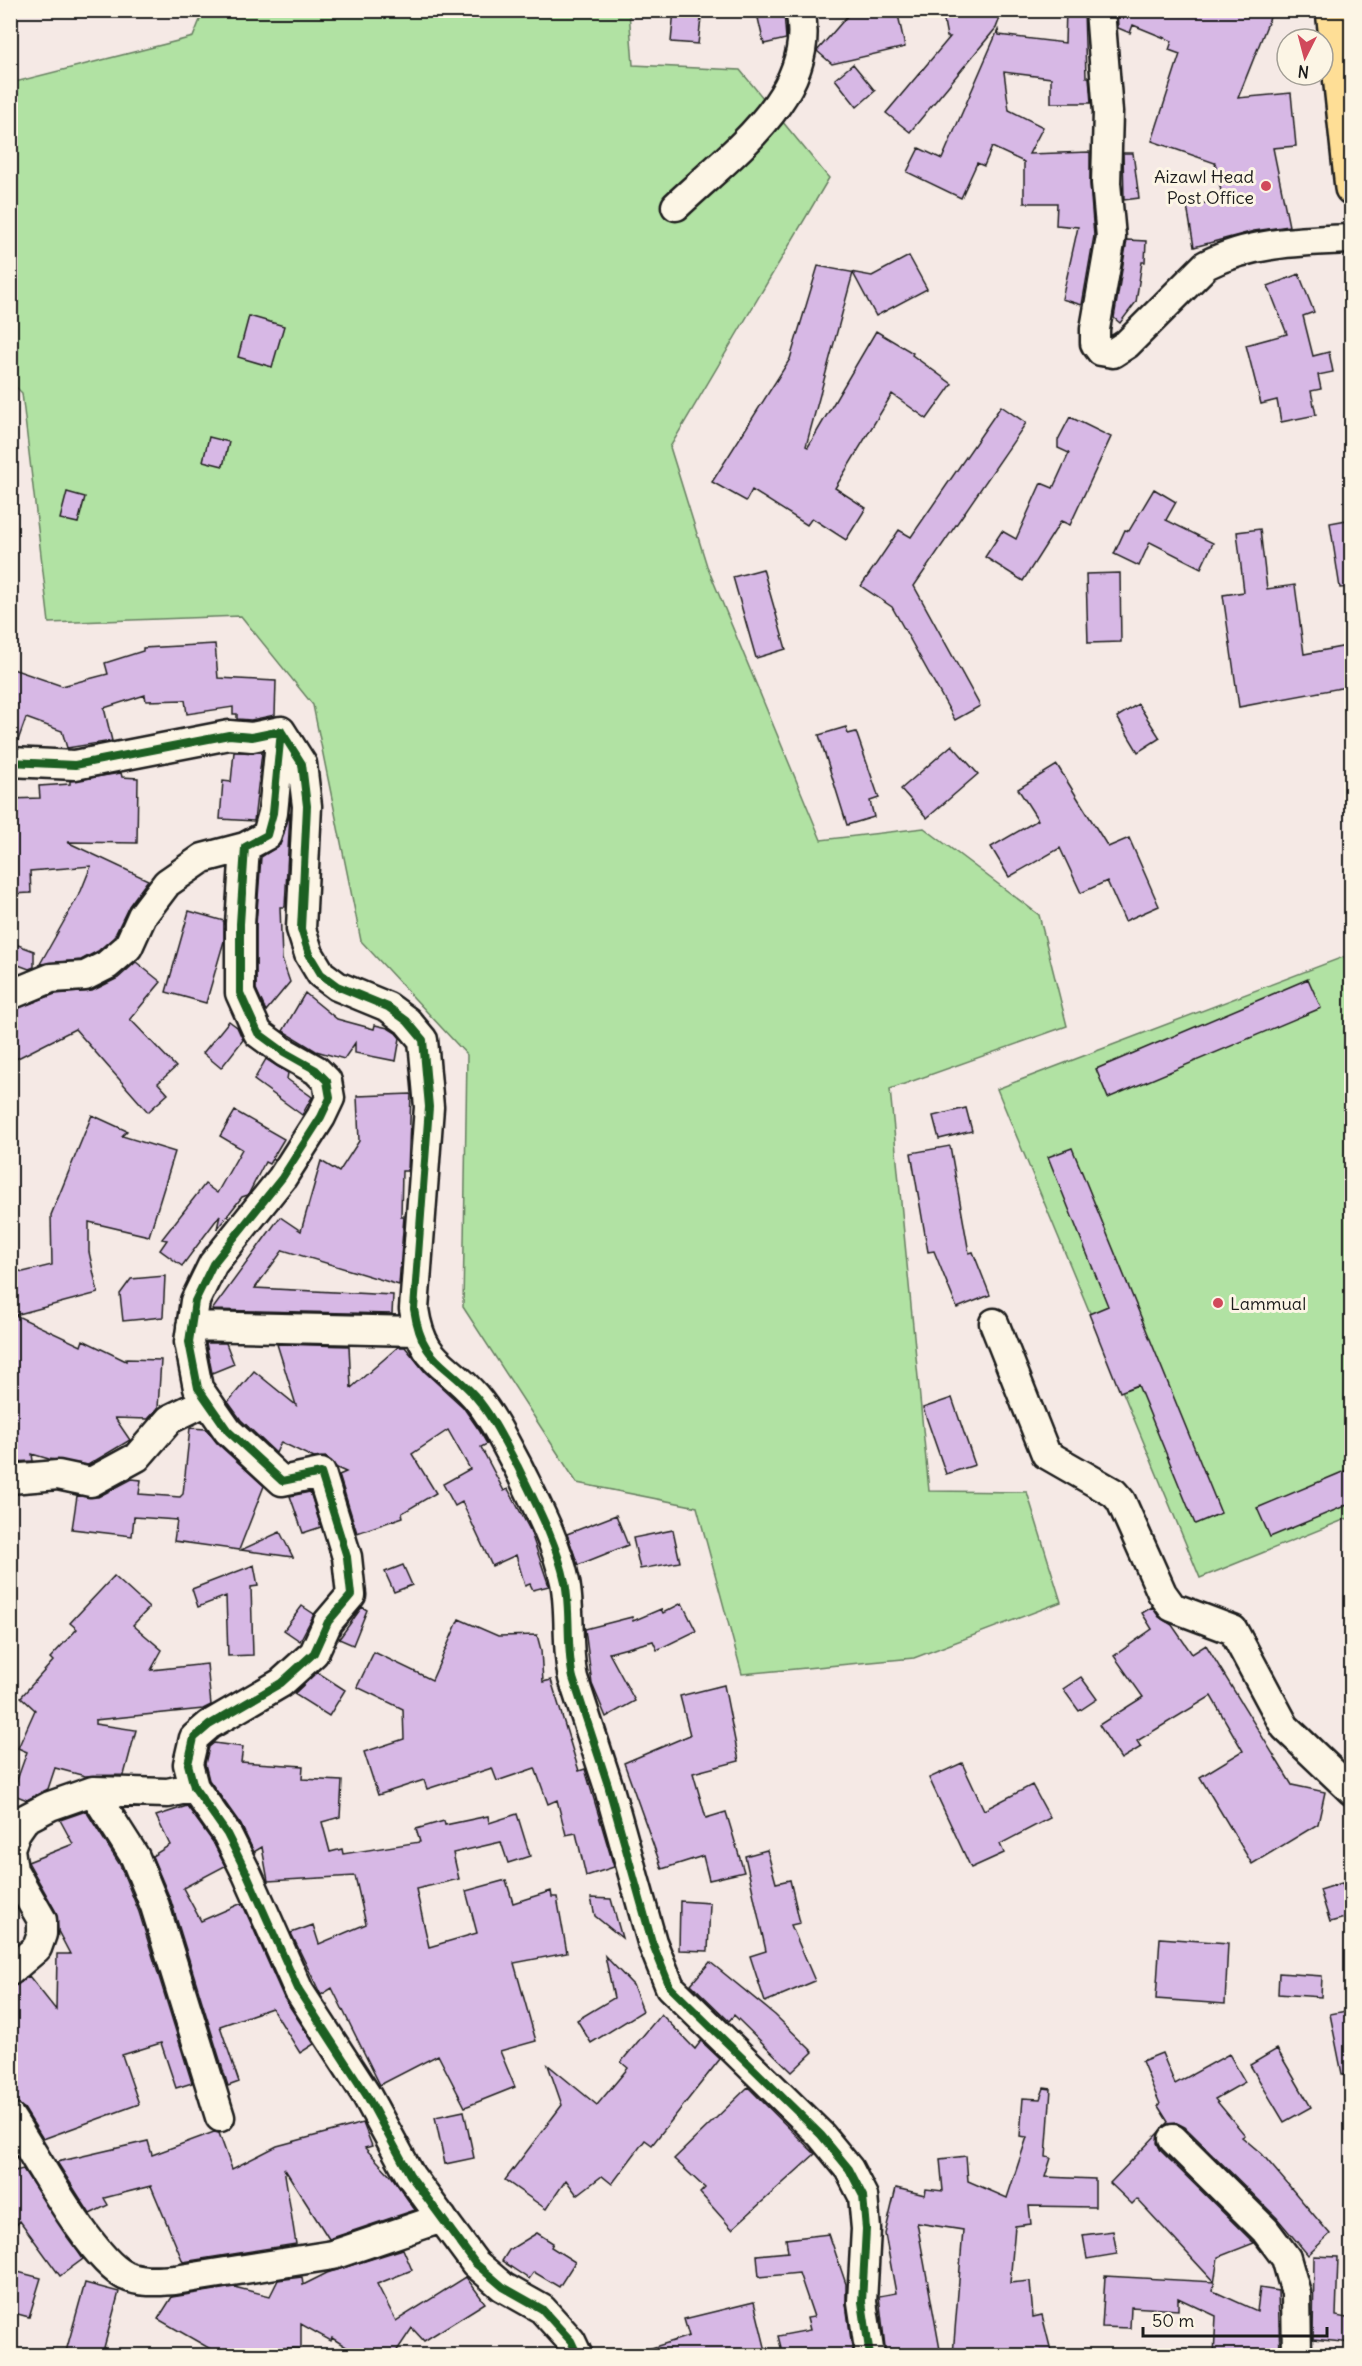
<svg xmlns="http://www.w3.org/2000/svg" width="1362" height="2366" font-family="Delius,sans-serif">
	<style>
		.green { fill: #b1e2a3; stroke: #667f60; stroke-width: 1.5 }
		.building { fill: #d7b8e5; stroke: #1c1c1c; stroke-width: 1.5 }
		.lines { fill: none; stroke-linecap: round; stroke-linejoin: round }
		.minor-casing { stroke: #1c1c1c; stroke-width: 33 }
		.major-casing { stroke: #1c1c1c; stroke-width: 38 }
		.minor { stroke: #fcf5e5; stroke-width: 28 }
		.major { stroke: #fede96; stroke-width: 33 }
		.cycleway-casing { stroke: #fcf5e5; stroke-width: 11 }
		.cycleway { stroke: #1b5e20; stroke-width: 8 }
		.poi-dot { fill: #d1495b; stroke: #fcf5e5; stroke-width: 2 }
		.labels { text-anchor: middle; dominant-baseline: central; stroke-width: 6; stroke-linejoin: round; paint-order: stroke }
		.poi-label { font-size: 18px; fill: #1c1c1c; stroke: #fcf5e5; text-anchor: end }
	</style>
	<rect width="100%" height="100%" fill="#f5e9e5"/>
	<filter id="ink" filterUnits="userSpaceOnUse"><feTurbulence type="fractalNoise" baseFrequency=".0167" numOctaves="2"/><feDisplacementMap in="SourceGraphic" scale="12" xChannelSelector="R" yChannelSelector="G"/><feConvolveMatrix kernelMatrix="1 2 1 2 8 2 1 2 1" color-interpolation-filters="sRGB"/></filter>
	<g filter="url(#ink)">
		<path class="green" d="M204,10L629,11L633,65L740,70L829,178L670,447L707,566L821,840L924,828L1039,915L1067,1026L890,1089L929,1491L1027,1492L1061,1602L914,1658L742,1674L697,1507L577,1483L463,1307L467,1055L361,941L313,705L241,616L49,623L22,393L11,382V83L193,37Z
			M1351,954V1517L1200,1578L997,1089Z"/>
		<path class="building" d="M674,10H702L698,44L671,42Z
			M858,10H897L905,47L832,64L817,51L850,13Z
			M942,10H1003L996,28L910,132L886,113L950,37H947Z
			M1066,10H1084L1086,77H1089L1091,103H1051V78L1004,72L1009,110L1043,127L1029,154L1090,152V184L1094,236L1082,305L1062,299L1078,227L1056,225L1057,203H1024V162L992,147L984,166L977,163L961,198L907,172L919,148L942,159L998,30L999,35L1065,43Z
			M1117,10H1273L1238,98L1291,93L1296,146L1273,148L1289,226L1254,231L1194,247L1187,206L1223,200L1215,163L1152,141L1180,54L1169,50L1172,41L1133,25L1130,33L1118,28Z
			M784,12L786,39L764,44L758,18Z
			M853,64L875,91L857,107L835,79Z
			M1123,153H1133L1139,198L1124,200Z
			M1127,240L1146,241L1145,262H1142L1136,302L1120,323L1114,318Z
			M909,256L927,289L876,316L853,273L806,446L808,447L876,331L913,353L912,355L952,384L927,419L892,394L835,488L866,508L846,540L812,518L807,525L752,490L746,501L712,482L790,359L818,266L872,276Z
			M1299,274L1314,312L1303,316L1313,356L1329,352L1333,372L1318,375L1321,389L1311,391L1316,415L1281,422L1277,400L1261,404L1246,345L1287,334L1268,286Z
			M249,316L284,326L272,367L238,357Z
			M1001,406L1026,423L914,586L980,706L955,720L892,607L861,586L899,530L911,537Z
			M1070,417L1111,437L1070,525L1061,521L1023,581L985,557L1002,531L1016,539L1041,483L1053,488L1069,453L1058,448V440Z
			M209,437L229,442L223,466L203,461Z
			M1154,489L1176,502L1166,520L1213,543L1201,568L1150,542L1139,566L1114,554L1125,530L1129,531Z
			M67,492L85,497L78,523L60,519Z
			M1352,519V587L1340,588L1330,523Z
			M1260,529L1267,589L1295,585L1304,654L1352,645V686L1239,707L1223,595L1244,592L1237,532Z
			M763,569L786,649L756,658L733,577Z
			M1120,573L1121,642L1088,643L1086,574Z
			M215,644L218,678L276,681L275,715L251,720L237,719V714H233V707L187,714L185,700L146,701L145,695L104,708L112,741L67,748L62,731L26,718L16,746H10V668L62,686L108,674L105,663L143,651V648Z
			M1138,704L1160,738L1138,752L1117,717Z
			M846,727L848,734L856,732L879,798L870,801L874,817L847,825L819,735Z
			M952,745L978,774L927,818L901,789Z
			M234,752H262L254,821L220,819L223,781L231,782Z
			M1057,765L1108,847L1129,838L1159,906L1125,921L1107,881L1081,893L1060,848L1009,877L991,847L1038,820L1018,789Z
			M121,773L122,777L138,778L137,843L67,842L148,880L129,906L114,937L98,951L81,960L40,964L81,891L91,866L30,871L31,893L10,894V799L40,798L39,786L70,784V781Z
			M290,813L285,907H280L282,959L290,982L266,1011L256,989V925L261,857L280,845Z
			M189,911L224,921V941L206,1003L166,992Z
			M10,942L34,951V967L29,969L10,962Z
			M136,962L161,982L130,1019L176,1067L158,1083L168,1094L148,1112L75,1029L10,1062V1011L55,994L92,991L118,978Z
			M1308,979L1321,1008L1108,1098L1096,1069Z
			M305,993L337,1019L374,1029L375,1025L388,1028L396,1033L400,1038L396,1061L355,1053V1043L344,1059L316,1051L283,1031Z
			M229,1021L237,1027L243,1040L221,1068L203,1053Z
			M266,1059L288,1073L287,1079L312,1097L302,1115L254,1080Z
			M411,1094L408,1171H402L401,1216H404L399,1285L283,1250L255,1288L393,1295L392,1314L212,1310L280,1217L301,1231L321,1161L339,1172L359,1141L357,1096Z
			M966,1108L972,1131L939,1139L933,1116Z
			M235,1111L284,1139L269,1164L265,1162L248,1195L242,1197L217,1229L220,1215L182,1266L160,1250L167,1240L162,1239L205,1184L217,1193L242,1149L220,1136Z
			M92,1115L127,1131L122,1136L175,1152L149,1236L89,1222V1252L98,1293L15,1315L81,1346L83,1340L126,1361V1359L161,1360L158,1408L148,1419L115,1418L130,1440L88,1465L49,1459L32,1454L33,1461L10,1462V1268L23,1272L52,1265L51,1215Z
			M950,1146L969,1253L973,1252L990,1295L957,1308L934,1251L928,1252L911,1153Z
			M1072,1148L1221,1513L1195,1524L1138,1385L1120,1392L1089,1314L1108,1306L1048,1157Z
			M165,1276L163,1317L123,1321L120,1294L131,1279Z
			M206,1343H226L234,1364L212,1373Z
			M277,1344L349,1346L351,1388L398,1347H405L425,1372L463,1407L479,1430L487,1444L481,1447L504,1491L508,1489L530,1530L549,1586L533,1590L530,1584L525,1586L516,1555L492,1566L462,1502L455,1506L443,1484L470,1469L448,1430L412,1454L436,1493L402,1513L403,1517L357,1533L339,1475L346,1472L337,1468L326,1457L314,1458L281,1442L276,1453L241,1420L228,1402L254,1371L296,1405Z
			M952,1398L975,1465L946,1474L923,1408Z
			M190,1428L206,1429L217,1443L264,1486L239,1550L174,1541L177,1520L134,1517L132,1536L72,1529L77,1496L98,1497L132,1479L141,1480L139,1494L180,1497L183,1494Z
			M1352,1468V1503L1270,1537L1257,1508Z
			M310,1492L321,1527L303,1533L290,1496Z
			M616,1515L628,1545L578,1565L567,1534Z
			M673,1530L680,1562L640,1569L633,1538Z
			M280,1532L293,1557L241,1550Z
			M254,1565L258,1586L251,1587L253,1655L228,1656L226,1596L198,1607L192,1589Z
			M403,1565L412,1585L394,1592L385,1572Z
			M114,1576L149,1608L133,1625L162,1650L151,1670L207,1664L211,1705L203,1709L95,1720V1724L136,1730L124,1775L85,1776L55,1768L48,1789L27,1800L12,1794L27,1752L18,1748L35,1710L21,1697L53,1661L50,1658L77,1629L70,1623Z
			M682,1603L696,1631L657,1650L653,1641L609,1653L635,1701L606,1717L592,1684L585,1629L632,1617L633,1621L661,1609L663,1613Z
			M302,1606L314,1614L300,1641L284,1630Z
			M362,1607L367,1610L353,1645L339,1639Z
			M1152,1607L1159,1617L1172,1625L1192,1654L1206,1645L1292,1785L1325,1792L1318,1824L1252,1864L1200,1777L1243,1751L1211,1696L1137,1741L1141,1747L1121,1759L1099,1725L1143,1697L1114,1656L1152,1629L1142,1613Z
			M459,1619L498,1636L537,1635L541,1650L543,1682L551,1680L579,1771L585,1769L614,1867L586,1876L576,1833L566,1835L557,1800L548,1804L535,1768L497,1781L492,1768L427,1789L424,1780L378,1795L364,1752L404,1739L403,1709L357,1687L374,1652L432,1680Z
			M317,1672L345,1690L329,1716L294,1694Z
			M1081,1677L1097,1699L1079,1711L1063,1689Z
			M724,1685L739,1761L693,1773L706,1818L726,1812L744,1872L709,1880L703,1856L662,1869L624,1763L690,1735L680,1696Z
			M214,1743L243,1747L241,1762L303,1766L302,1779L342,1781L340,1817L322,1822L330,1852L342,1849L343,1854L420,1842L416,1829L444,1821L445,1825L488,1816L489,1823L517,1814L530,1856L508,1863L501,1842L453,1853L459,1879L416,1889L429,1947L477,1933L466,1891L506,1880L513,1903L551,1891L552,1897H557L567,1953L514,1963L536,2041L500,2051L515,2087L465,2107L438,2055L380,2085L332,1988L321,1995L291,1933L313,1925L319,1944L366,1924L355,1876L268,1881L262,1847L254,1852L241,1825L209,1780L205,1764L209,1747Z
			M962,1763L984,1810L1032,1785L1050,1818L1000,1844L1004,1853L971,1868L929,1778Z
			M187,1806L213,1842L225,1866L183,1888L201,1921L242,1903L284,1998L314,2044L300,2053L272,2008L220,2026L239,2082L228,2086L171,1901L152,1856L170,1845L156,1816Z
			M86,1811L120,1865L139,1912L192,2083L176,2088L161,2043L122,2055L139,2104L43,2139L24,2108L10,2101V1987L29,1976L56,2010L57,1954H70L58,1931L56,1912L28,1862L73,1844L60,1820Z
			M767,1850L776,1883L790,1880L800,1923L791,1925L815,1981L765,2002L750,1956L766,1951L745,1856Z
			M1342,1883L1352,1916L1330,1922L1320,1890Z
			M591,1898L611,1899L622,1938L595,1916Z
			M680,1901L710,1903L708,1951L679,1950Z
			M1160,1938L1228,1943L1225,2004L1156,1999Z
			M605,1956L633,1985L643,2011L591,2043L577,2020L614,1998Z
			M710,1962L775,2015L813,2052L792,2072L734,2015L729,2021L691,1984Z
			M1279,1973L1322,1976L1321,1997L1278,1994Z
			M1352,2010V2073L1342,2074L1330,2014Z
			M661,2014L695,2049L701,2041L720,2059L652,2145L645,2140L612,2184L602,2176L577,2195L566,2180L546,2209L505,2180L562,2105L548,2065L597,2105L628,2068L621,2062Z
			M1277,2049L1311,2107L1284,2122L1250,2065Z
			M1162,2053L1175,2084L1229,2054L1245,2082L1215,2099L1245,2135L1242,2137L1262,2154L1330,2234L1308,2255L1277,2218L1185,2127L1177,2123L1165,2125L1168,2122L1158,2106L1160,2104L1142,2061Z
			M748,2087L815,2154L732,2229L700,2193L705,2188L674,2159Z
			M1044,2088L1051,2089L1046,2157L1051,2158L1045,2177L1095,2179V2207L1029,2206L1031,2224L1015,2226L1010,2283L1030,2281L1033,2317L1042,2315L1052,2355H953L963,2230L917,2223L941,2355H886L879,2296L896,2293L885,2234L896,2188L925,2195L926,2189L943,2191L940,2159L966,2156L968,2181L1007,2198L1027,2137L1020,2136L1023,2098L1040,2099Z
			M464,2111L474,2158L445,2164L435,2117Z
			M363,2123L372,2146L365,2148L392,2177L415,2210L329,2239L284,2168L296,2244L183,2262L151,2186L104,2198L108,2205L90,2214L57,2162L148,2141L152,2155L214,2132L219,2133L232,2169L277,2146Z
			M1159,2132L1157,2143L1161,2151L1254,2243L1218,2257L1213,2291L1257,2311L1260,2288L1278,2291L1280,2355H1214L1216,2316L1178,2298V2310L1131,2307L1130,2328L1102,2327L1105,2276L1214,2282L1137,2199L1132,2204L1110,2183Z
			M23,2169L83,2259L60,2276L20,2221L10,2232V2172Z
			M1113,2231L1117,2254L1087,2259L1083,2235Z
			M537,2233L553,2243L551,2247L575,2262L559,2287L534,2272L529,2279L502,2261L509,2250Z
			M829,2234L846,2284V2304L853,2355H783L778,2336L810,2330L807,2318L814,2317L799,2273L759,2277L757,2255L788,2252L786,2239Z
			M403,2249L412,2270L377,2284L396,2321L466,2277L485,2303L424,2341L412,2328L394,2355H359L332,2338L331,2341L301,2324V2348L233,2349L231,2355H221L158,2319L172,2297L234,2287L270,2296L278,2280L302,2277L303,2285L327,2273Z
			M1314,2256L1338,2257L1336,2316L1352,2319V2343L1313,2339Z
			M10,2270L41,2278L29,2317L10,2312Z
			M85,2283L119,2292L102,2355H65Z
			M754,2302L767,2355H643L642,2351L689,2336L684,2319Z"/>
		<g class="lines">
			<g class="minor-casing">
				<path id="minor" d="M1100,10L1108,112L1106,183L1111,237L1095,329V343L1101,351L1113,353L1127,344L1206,265C1250,242 1302,241 1352,239
					M676,206C729,155 819,94 800,10
					M281,731L273,813L267,835L245,847L240,924V993L258,1033L284,1052L316,1070L327,1081L330,1098L321,1117L282,1178L213,1264L195,1301L189,1342L198,1388L228,1431L282,1481L321,1473L347,1557L351,1595L328,1622L314,1653L281,1683L209,1725L194,1738L188,1764L194,1787L227,1834L247,1874L299,1991L367,2096L410,2175L475,2263L503,2287L542,2309L571,2341L578,2356
					M10,762L75,765L229,735L252,737L281,731L302,764L307,806L301,929L309,954L321,974L337,986L388,1007L407,1021L423,1040L429,1107L414,1309C422,1363 444,1361 475,1396C493,1417 505,1443 518,1467C535,1502 557,1543 565,1582C571,1613 566,1646 573,1678L608,1785L652,1942L670,1987L821,2135L849,2169L863,2196L866,2229L862,2302L870,2356
					M10,995L51,978L85,976L107,965L128,947L142,916L167,883L203,858L245,847
					M994,1323L1046,1454L1114,1493L1121,1501L1162,1593L1172,1607L1233,1630L1285,1727L1352,1791
					M191,1326L417,1331
					M10,1479L58,1475L91,1482L137,1457L170,1419L207,1401
					M93,1791L135,1857L155,1906L220,2117
					M10,1848L16,1832L25,1819L50,1806L93,1791L168,1793L194,1787
					M10,1849L13,1870L42,1920V1934L37,1948L10,1971
					M10,2117C35,2154 90,2259 126,2276C140,2283 160,2281 175,2280L333,2255L442,2218
					M1173,2139L1265,2230L1286,2258L1296,2293L1297,2356"/>
			</g>
			<g class="major-casing">
				<path id="major" d="M1333,10L1352,188"/>
			</g>
			<use href="#minor" class="minor"/>
			<use href="#major" class="major"/>
			<g class="cycleway-casing">
				<path id="cycleway" d="M281,731L273,813L267,835L245,847L240,924V993L258,1033L284,1052L316,1070L327,1081L330,1098L321,1117L282,1178L213,1264L195,1301L189,1342L198,1388L228,1431L282,1481L321,1473L347,1557L351,1595L328,1622L314,1653L281,1683L209,1725L194,1738L188,1764L194,1787L227,1834L247,1874L299,1991L367,2096L410,2175L475,2263L503,2287L542,2309L571,2341L578,2356
					M10,762L75,765L229,735L252,737L281,731L302,764L307,806L301,929L309,954L321,974L337,986L388,1007L407,1021L423,1040L429,1107L414,1309C422,1363 444,1361 475,1396C493,1417 505,1443 518,1467C535,1502 557,1543 565,1582C571,1613 566,1646 573,1678L608,1785L652,1942L670,1987L821,2135L849,2169L863,2196L866,2229L862,2302L870,2356"/>
			</g>
			<use href="#cycleway" class="cycleway"/>
		</g>
	</g>
	<g class="poi-dot">
		<circle cx="1266" cy="186" r="6"/>
		<circle cx="1218" cy="1303" r="6"/>
	</g>
	<g class="labels">
		<g class="poi-label">
			<text x="1254" y="176">Aizawl Head<tspan x="1254" dy="21">Post Office</tspan></text>
			<text x="1230" y="1303" text-anchor="start">Lammual</text>
		</g>
	</g>
	<rect width="1362" height="2366" fill="none" stroke="#fcf5e5" stroke-width="36"/>
	<rect x="18" y="18" width="1326" height="2330" fill="none" stroke="#1c1c1c" stroke-width="2" filter="url(#ink)"/>
	<g transform="translate(1305 57) rotate(186)"><circle r="28" fill="#fcf5e5" stroke="#a29e95" stroke-width="1.5"/>
	<path d="M0-4.5L10 22L0 15L-10 22Z" fill="#d1495b"/>
	<text y="-9" font-size="16" font-weight="bold" text-anchor="middle" fill="#1c1c1c">N</text>
	</g>
	<path d="M1143 2327v9h184v-9" fill="none" stroke="#1c1c1c" stroke-width="3"/>
	<text x="1152" y="2327" font-size="18" fill="#1c1c1c" stroke="#fcf5e5" stroke-width="4.5" paint-order="stroke">50 m</text>
</svg>
